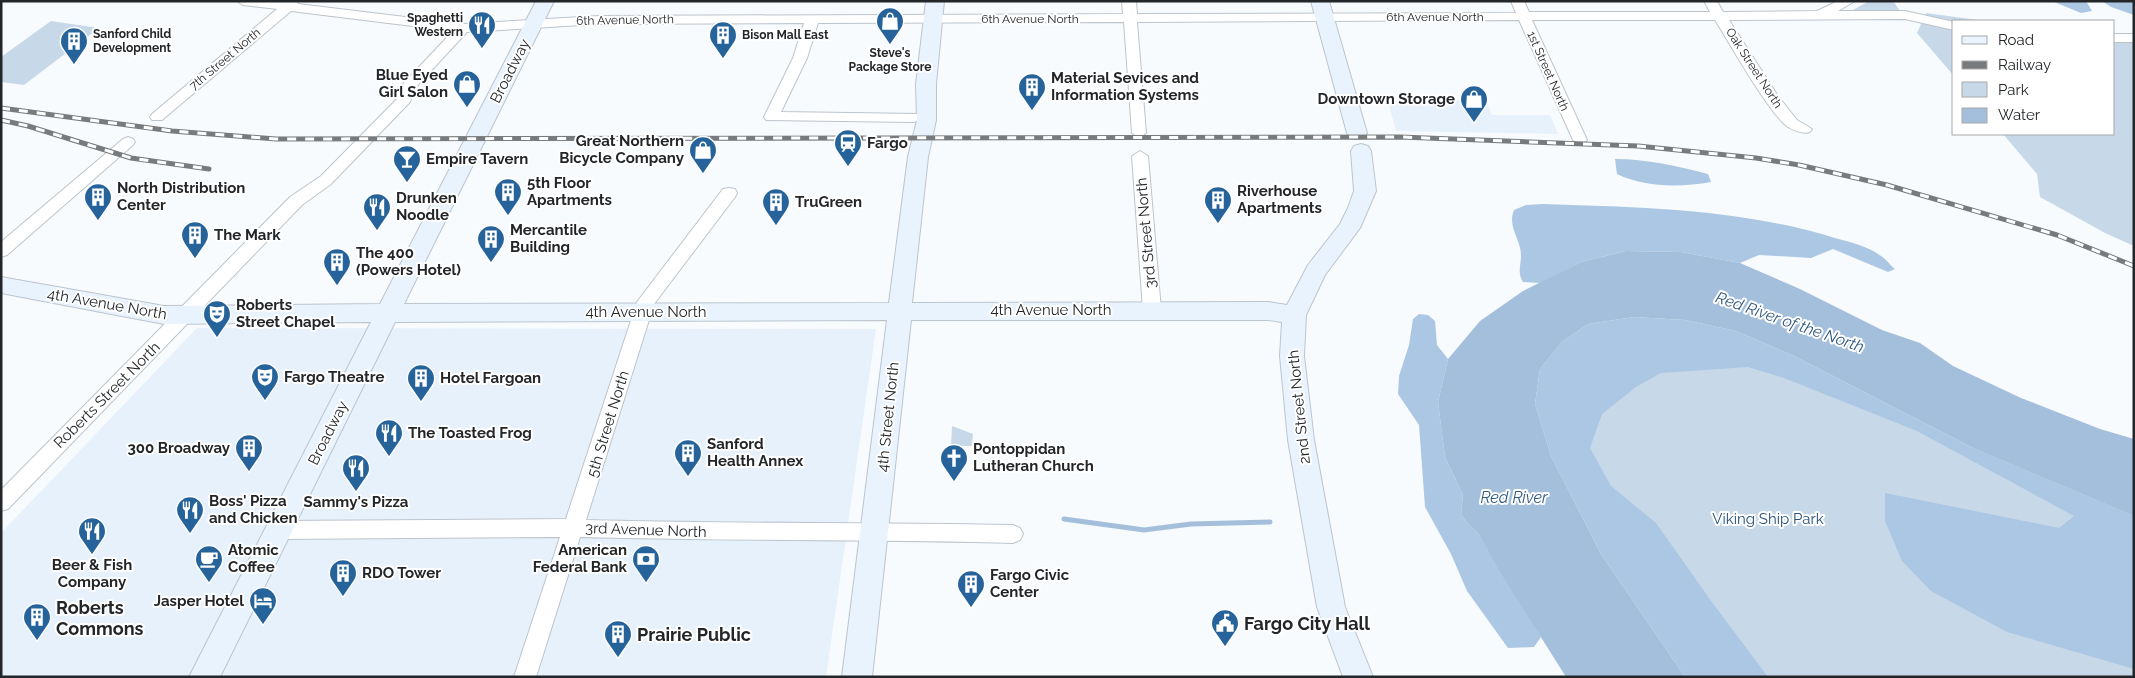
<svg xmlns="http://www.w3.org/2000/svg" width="2135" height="678" font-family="Raleway,sans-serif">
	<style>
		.built { fill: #e6f1fc }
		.green { fill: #c7d8e9 }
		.forest { fill: #acc7e3 }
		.water { fill: #a4bfdb }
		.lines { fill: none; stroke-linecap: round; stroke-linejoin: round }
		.stream { stroke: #a4bfdb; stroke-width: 5 }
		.street-casing { stroke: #bcc4cc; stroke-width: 2 }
		.secondary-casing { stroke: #bcc4cc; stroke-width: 2 }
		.street { fill: #fff; fill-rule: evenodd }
		.secondary { fill: #e8f3fe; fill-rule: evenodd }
		.rail-casing { stroke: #787b7e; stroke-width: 5 }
		.rail { stroke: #fff; stroke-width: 3; stroke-dasharray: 9; stroke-linecap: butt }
		.labels { text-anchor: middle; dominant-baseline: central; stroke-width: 4; stroke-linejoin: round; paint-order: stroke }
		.far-street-label { font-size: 12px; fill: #232629; stroke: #fff }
		.far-poi-label { font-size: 12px; font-weight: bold; fill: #232629; stroke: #fff; text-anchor: start }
		.street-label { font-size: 15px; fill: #232629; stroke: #fff }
		.poi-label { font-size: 15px; font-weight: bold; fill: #232629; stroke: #fff; text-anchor: start }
		.park-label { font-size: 15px; fill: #275076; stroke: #fff }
		.water-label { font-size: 16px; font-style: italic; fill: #305980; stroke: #fff }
		.near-poi-label { font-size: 18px; font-weight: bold; fill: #232629; stroke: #fff; text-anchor: start }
	</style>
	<rect width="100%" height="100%" fill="#f8fbfe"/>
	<path class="built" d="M1486,100L1492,115H1550L1558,134L1396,131L1388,101Z
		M197,328L876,329L826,677H1V533Z"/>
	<path class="green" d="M1869,1H1893L1900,11H1851Z
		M1926,13L1985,21H1954V76L1917,33Z
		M51,21L99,28L24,85L1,82V57Z
		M2114,33H2134V246L2105,233L2040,197L2037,174L2003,134H2114Z
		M1634,317L1975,449L2134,516V677H1685L1540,369Z
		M952,426L973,434L972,446H951Z"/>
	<path class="forest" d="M2052,1H2086L2092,11L2081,13Z
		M2102,1H2134V15L2111,7Z
		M1615,159C1647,159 1677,166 1708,174L1711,182C1681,187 1646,188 1617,174Z
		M1543,204C1638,207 1743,209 1835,238C1849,242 1868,246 1881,256C1886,259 1890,265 1895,269L1888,272L1833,249L1811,258L1759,255L1740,263L1681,252L1626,251L1581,262L1540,283L1523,282C1517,272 1521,267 1521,255C1521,239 1507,227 1514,210L1526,205Z
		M1419,314L1428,315L1435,321L1437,345L1448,359L1438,402L1445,457L1463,495L1461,514L1467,523L1478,533L1541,637L1534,647L1508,648L1467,591L1451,554L1425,507L1419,425L1398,394L1399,376L1409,345L1413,319Z
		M1634,317L1685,320L1736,331L1794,356L1975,449L2134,516V669L2007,632L1931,591L1902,561L1885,521V493L2059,528L2074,516L1917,431L1784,378L1748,367L1661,373L1636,387L1602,414L1590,448L1611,486L1656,523L1714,605L1768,677H1685L1601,554L1551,456L1535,404L1540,369L1562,342L1588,324Z"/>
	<path class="water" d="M1626,251L1681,252L1740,263L1800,289L1882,330L1920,343L1953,366L2021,398L2100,429L2134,439V516L1975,449L1794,356L1736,331L1685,320L1634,317L1588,324L1562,342L1540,369L1535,404L1551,456L1601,554L1685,677H1566L1505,580L1478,533L1467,523L1461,514L1463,495L1445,457L1438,402L1448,359L1480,321L1523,291L1581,262Z"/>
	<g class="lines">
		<path class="stream" d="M1064,519L1144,530L1191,524L1270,522"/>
		<g class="street-casing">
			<path id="street" d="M237,1H297L298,4L463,24L599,16L1123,14L1122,1H1136L1137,14L1516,13L1511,1H1524L1529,12H1710L1704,1H1717L1723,12L1817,11L1838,1H1855L1838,11H1905L1954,22V30L1905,19L1729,20L1778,96L1797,120L1812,129L1810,132C1803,134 1795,131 1788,127C1770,115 1729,42 1715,20H1532L1587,140L1580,145L1573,140L1519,20L1137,22L1146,133L1139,138L1132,133L1124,22L818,23L807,58L781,112L919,114L921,117L919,120L914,122L766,120L764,117L793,58L804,23L599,24L467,32L415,88L410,102L331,184L302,205L8,509L1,511V490L290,197L321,176L398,98L392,92L403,84L453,31L291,11L162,120H152L150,117L152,114L277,9L243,5Z
				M2114,34H2134V42H2114Z
				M128,137L133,139L135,142L133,145L7,255L1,257V242L123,139Z
				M1140,151L1148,156L1161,310L1158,314L1152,316L1146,314L1143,310L1132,156Z
				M729,188L735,189L737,193L735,197L654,304L586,520C728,524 871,522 1013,525L1020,528L1023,534L1020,540L1013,543C869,539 725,541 580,537L536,677H514L560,537L280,539L273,536L270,530L273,524L280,521L566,519L637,302L723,189Z"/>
		</g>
		<g class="secondary-casing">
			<path id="secondary" d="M536,1H554L404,304L889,303L908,157L917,120L916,84L926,1H944L936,84V120L928,157L912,303L1268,302L1287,305L1308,265L1340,224L1348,208L1354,191L1351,151L1354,146L1361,144L1368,146L1371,151L1376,191L1360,228L1325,275L1306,315L1304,356L1314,440L1345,607L1373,677H1343L1317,607L1288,440L1280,356L1282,322L1268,320H911L872,677H842L887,320L395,322L220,677H189L371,322L164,324L1,293V277L164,306L380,304Z
				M1311,1H1329L1367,133L1364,138L1357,139L1350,138L1347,133Z"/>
		</g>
		<use href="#street" class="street"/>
		<use href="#secondary" class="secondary"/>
		<g class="rail-casing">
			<path id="rail" d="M1,108L172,131L276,139L1400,137L1638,146L1756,158L1799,165L1887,185L2057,235L2134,266
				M1,120L28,126L131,158L209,169"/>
		</g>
		<use href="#rail" class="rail"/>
	</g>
	<defs>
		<g id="shop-pin" transform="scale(1.4375)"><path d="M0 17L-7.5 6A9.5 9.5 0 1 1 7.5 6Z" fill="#26639a" stroke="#fff"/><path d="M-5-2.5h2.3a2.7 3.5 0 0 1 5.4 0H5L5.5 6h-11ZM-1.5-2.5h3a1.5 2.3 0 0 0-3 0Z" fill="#fff"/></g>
		<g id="restaurant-pin" transform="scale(1.4375)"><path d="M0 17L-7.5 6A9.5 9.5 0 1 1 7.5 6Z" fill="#26639a" stroke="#fff"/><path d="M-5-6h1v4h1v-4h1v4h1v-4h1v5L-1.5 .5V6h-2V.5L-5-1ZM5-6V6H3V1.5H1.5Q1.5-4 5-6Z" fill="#fff"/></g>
		<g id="building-pin" transform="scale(1.4375)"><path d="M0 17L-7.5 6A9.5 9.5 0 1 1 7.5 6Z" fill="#26639a" stroke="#fff"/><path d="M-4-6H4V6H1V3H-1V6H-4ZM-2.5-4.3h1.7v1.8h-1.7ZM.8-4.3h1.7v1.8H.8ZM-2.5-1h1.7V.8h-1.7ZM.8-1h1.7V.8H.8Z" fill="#fff"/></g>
		<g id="station-pin" transform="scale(1.4375)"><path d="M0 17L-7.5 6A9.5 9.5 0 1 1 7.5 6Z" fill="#26639a" stroke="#fff"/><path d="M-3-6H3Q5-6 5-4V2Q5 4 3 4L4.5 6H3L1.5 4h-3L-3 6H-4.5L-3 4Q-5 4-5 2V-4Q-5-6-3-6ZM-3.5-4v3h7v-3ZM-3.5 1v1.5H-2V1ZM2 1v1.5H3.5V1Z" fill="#fff"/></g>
		<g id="bar-pin" transform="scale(1.4375)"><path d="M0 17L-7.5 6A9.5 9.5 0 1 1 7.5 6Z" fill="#26639a" stroke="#fff"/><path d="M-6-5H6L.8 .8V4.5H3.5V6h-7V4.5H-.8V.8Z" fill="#fff"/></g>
		<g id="theatre-pin" transform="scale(1.4375)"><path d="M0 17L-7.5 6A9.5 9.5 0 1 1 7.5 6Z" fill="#26639a" stroke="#fff"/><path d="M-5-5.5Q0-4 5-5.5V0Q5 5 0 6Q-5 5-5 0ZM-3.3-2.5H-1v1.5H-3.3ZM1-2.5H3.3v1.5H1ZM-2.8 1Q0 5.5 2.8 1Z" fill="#fff"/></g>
		<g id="church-pin" transform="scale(1.4375)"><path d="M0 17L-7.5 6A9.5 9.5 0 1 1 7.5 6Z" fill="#26639a" stroke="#fff"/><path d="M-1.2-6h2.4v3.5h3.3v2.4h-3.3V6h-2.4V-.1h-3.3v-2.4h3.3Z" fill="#fff"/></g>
		<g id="cafe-pin" transform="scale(1.4375)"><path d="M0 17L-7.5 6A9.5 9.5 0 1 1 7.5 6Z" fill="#26639a" stroke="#fff"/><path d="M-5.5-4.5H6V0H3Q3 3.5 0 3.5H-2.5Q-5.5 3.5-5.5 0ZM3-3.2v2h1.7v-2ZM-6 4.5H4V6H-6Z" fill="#fff"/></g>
		<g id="bank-pin" transform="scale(1.4375)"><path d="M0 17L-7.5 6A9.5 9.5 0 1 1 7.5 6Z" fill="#26639a" stroke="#fff"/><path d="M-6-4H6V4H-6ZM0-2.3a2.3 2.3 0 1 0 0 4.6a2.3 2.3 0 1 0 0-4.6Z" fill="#fff"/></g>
		<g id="hotel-pin" transform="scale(1.4375)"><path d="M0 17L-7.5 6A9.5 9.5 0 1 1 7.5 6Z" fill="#26639a" stroke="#fff"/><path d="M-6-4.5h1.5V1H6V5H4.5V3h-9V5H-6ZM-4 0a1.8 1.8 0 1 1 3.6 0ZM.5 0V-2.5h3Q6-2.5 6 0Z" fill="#fff"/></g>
		<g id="civic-pin" transform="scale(1.4375)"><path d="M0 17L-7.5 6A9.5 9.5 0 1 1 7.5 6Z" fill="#26639a" stroke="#fff"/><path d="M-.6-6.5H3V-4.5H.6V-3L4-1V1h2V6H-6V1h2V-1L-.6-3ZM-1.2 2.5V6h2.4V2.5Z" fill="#fff"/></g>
	</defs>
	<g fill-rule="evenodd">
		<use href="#shop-pin" x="890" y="21"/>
		<use href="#restaurant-pin" x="482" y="25"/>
		<use href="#building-pin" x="723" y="35"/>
		<use href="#building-pin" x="74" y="41"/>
		<use href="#shop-pin" x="467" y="84"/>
		<use href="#building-pin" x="1032" y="87"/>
		<use href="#shop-pin" x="1474" y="99"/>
		<use href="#station-pin" x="848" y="143"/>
		<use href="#shop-pin" x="703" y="150"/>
		<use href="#bar-pin" x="407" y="159"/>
		<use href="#building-pin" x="508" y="192"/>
		<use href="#building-pin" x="98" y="197"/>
		<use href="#building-pin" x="1218" y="200"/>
		<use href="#building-pin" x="776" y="202"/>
		<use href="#restaurant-pin" x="377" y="207"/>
		<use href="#building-pin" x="195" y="235"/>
		<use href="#building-pin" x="491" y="239"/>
		<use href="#building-pin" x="337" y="262"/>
		<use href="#theatre-pin" x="217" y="314"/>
		<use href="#theatre-pin" x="265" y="377"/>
		<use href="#building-pin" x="421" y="378"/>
		<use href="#restaurant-pin" x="389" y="433"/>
		<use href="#building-pin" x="249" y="448"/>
		<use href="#building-pin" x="688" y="453"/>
		<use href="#church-pin" x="954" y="458"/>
		<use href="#restaurant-pin" x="356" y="468"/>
		<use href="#restaurant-pin" x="190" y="510"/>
		<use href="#restaurant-pin" x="92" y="531"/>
		<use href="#cafe-pin" x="209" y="559"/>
		<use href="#bank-pin" x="646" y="559"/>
		<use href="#building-pin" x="343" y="573"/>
		<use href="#building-pin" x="971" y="584"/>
		<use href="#hotel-pin" x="263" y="601"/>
		<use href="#building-pin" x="37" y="617"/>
		<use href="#civic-pin" x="1225" y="623"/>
		<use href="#building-pin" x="618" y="634"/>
	</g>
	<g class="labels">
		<g class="far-street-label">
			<text x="1435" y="17">6th Avenue North</text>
			<text x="1030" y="19">6th Avenue North</text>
			<text transform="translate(625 20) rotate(-1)">6th Avenue North</text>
			<text transform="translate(225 59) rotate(-40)">7th Street North</text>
			<text transform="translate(1754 68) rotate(57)">Oak Street North</text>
			<text transform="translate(1548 71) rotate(66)">1st Street North</text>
		</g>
		<g class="far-poi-label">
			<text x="463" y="18" text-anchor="end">Spaghetti<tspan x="463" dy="14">Western</tspan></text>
			<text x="93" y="34">Sanford Child<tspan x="93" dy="14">Development</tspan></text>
			<text x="742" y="35">Bison Mall East</text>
			<text x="890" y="53" text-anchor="middle">Steve's<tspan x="890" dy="14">Package Store</tspan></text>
		</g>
		<g class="street-label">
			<text transform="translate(510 71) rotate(-63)">Broadway</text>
			<text transform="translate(1146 233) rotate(-95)">3rd Street North</text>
			<text transform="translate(107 304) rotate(10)">4th Avenue North</text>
			<text x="1051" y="310">4th Avenue North</text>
			<text x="646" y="312">4th Avenue North</text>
			<text transform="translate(107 395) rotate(-45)">Roberts Street North</text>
			<text transform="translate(1299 407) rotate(-96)">2nd Street North</text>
			<text transform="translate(888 417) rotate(-84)">4th Street North</text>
			<text transform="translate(608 424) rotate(-73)">5th Street North</text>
			<text transform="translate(328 433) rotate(-63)">Broadway</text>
			<text transform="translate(646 530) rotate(2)">3rd Avenue North</text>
		</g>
		<g class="poi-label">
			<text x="448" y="75" text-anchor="end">Blue Eyed<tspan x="448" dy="17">Girl Salon</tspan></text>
			<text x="1051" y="78">Material Sevices and<tspan x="1051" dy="17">Information Systems</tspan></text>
			<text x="1455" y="99" text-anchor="end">Downtown Storage</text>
			<text x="684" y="141" text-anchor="end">Great Northern<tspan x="684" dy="17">Bicycle Company</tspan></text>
			<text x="867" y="143">Fargo</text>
			<text x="426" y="159">Empire Tavern</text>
			<text x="527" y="183">5th Floor<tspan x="527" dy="17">Apartments</tspan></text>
			<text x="117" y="188">North Distribution<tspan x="117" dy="17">Center</tspan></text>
			<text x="1237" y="191">Riverhouse<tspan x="1237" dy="17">Apartments</tspan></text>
			<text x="396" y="198">Drunken<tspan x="396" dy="17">Noodle</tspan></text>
			<text x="795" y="202">TruGreen</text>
			<text x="510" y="230">Mercantile<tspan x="510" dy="17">Building</tspan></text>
			<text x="214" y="235">The Mark</text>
			<text x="356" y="253">The 400<tspan x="356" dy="17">(Powers Hotel)</tspan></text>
			<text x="236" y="305">Roberts<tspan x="236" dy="17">Street Chapel</tspan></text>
			<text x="284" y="377">Fargo Theatre</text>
			<text x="440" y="378">Hotel Fargoan</text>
			<text x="408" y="433">The Toasted Frog</text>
			<text x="707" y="444">Sanford<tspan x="707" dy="17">Health Annex</tspan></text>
			<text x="230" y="448" text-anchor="end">300 Broadway</text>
			<text x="973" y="449">Pontoppidan<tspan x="973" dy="17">Lutheran Church</tspan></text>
			<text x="209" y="501">Boss' Pizza<tspan x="209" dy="17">and Chicken</tspan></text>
			<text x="356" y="502" text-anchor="middle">Sammy's Pizza</text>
			<text x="228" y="550">Atomic<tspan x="228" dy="17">Coffee</tspan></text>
			<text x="627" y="550" text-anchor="end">American<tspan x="627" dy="17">Federal Bank</tspan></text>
			<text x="92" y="565" text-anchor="middle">Beer &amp; Fish<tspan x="92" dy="17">Company</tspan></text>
			<text x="362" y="573">RDO Tower</text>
			<text x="990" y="575">Fargo Civic<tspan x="990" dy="17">Center</tspan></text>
			<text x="244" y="601" text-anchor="end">Jasper Hotel</text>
		</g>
		<g class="park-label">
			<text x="1768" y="519">Viking Ship Park</text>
		</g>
		<g class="water-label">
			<text transform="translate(1790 322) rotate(19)">Red River of the North</text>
			<text x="1514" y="497">Red River</text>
		</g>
		<g class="near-poi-label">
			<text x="56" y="607">Roberts<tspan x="56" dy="21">Commons</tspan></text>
			<text x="1244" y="623">Fargo City Hall</text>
			<text x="637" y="634">Prairie Public</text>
		</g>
	</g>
	<rect width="2135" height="678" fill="none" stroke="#232629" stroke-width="5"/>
	<rect x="1952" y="20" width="162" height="115" fill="#ffffff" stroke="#a7a8a9"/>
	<rect x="1962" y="36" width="25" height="8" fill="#e8f3fe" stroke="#a7a8a9"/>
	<text x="1998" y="45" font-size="15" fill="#232629">Road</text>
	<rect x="1962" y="61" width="25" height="8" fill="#787b7e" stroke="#a7a8a9"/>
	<text x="1998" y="70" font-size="15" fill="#232629">Railway</text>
	<rect x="1962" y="82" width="25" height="15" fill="#c7d8e9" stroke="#a7a8a9"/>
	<text x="1998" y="95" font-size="15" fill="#232629">Park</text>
	<rect x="1962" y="108" width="25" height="15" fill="#a4bfdb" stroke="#a7a8a9"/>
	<text x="1998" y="120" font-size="15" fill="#232629">Water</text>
</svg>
